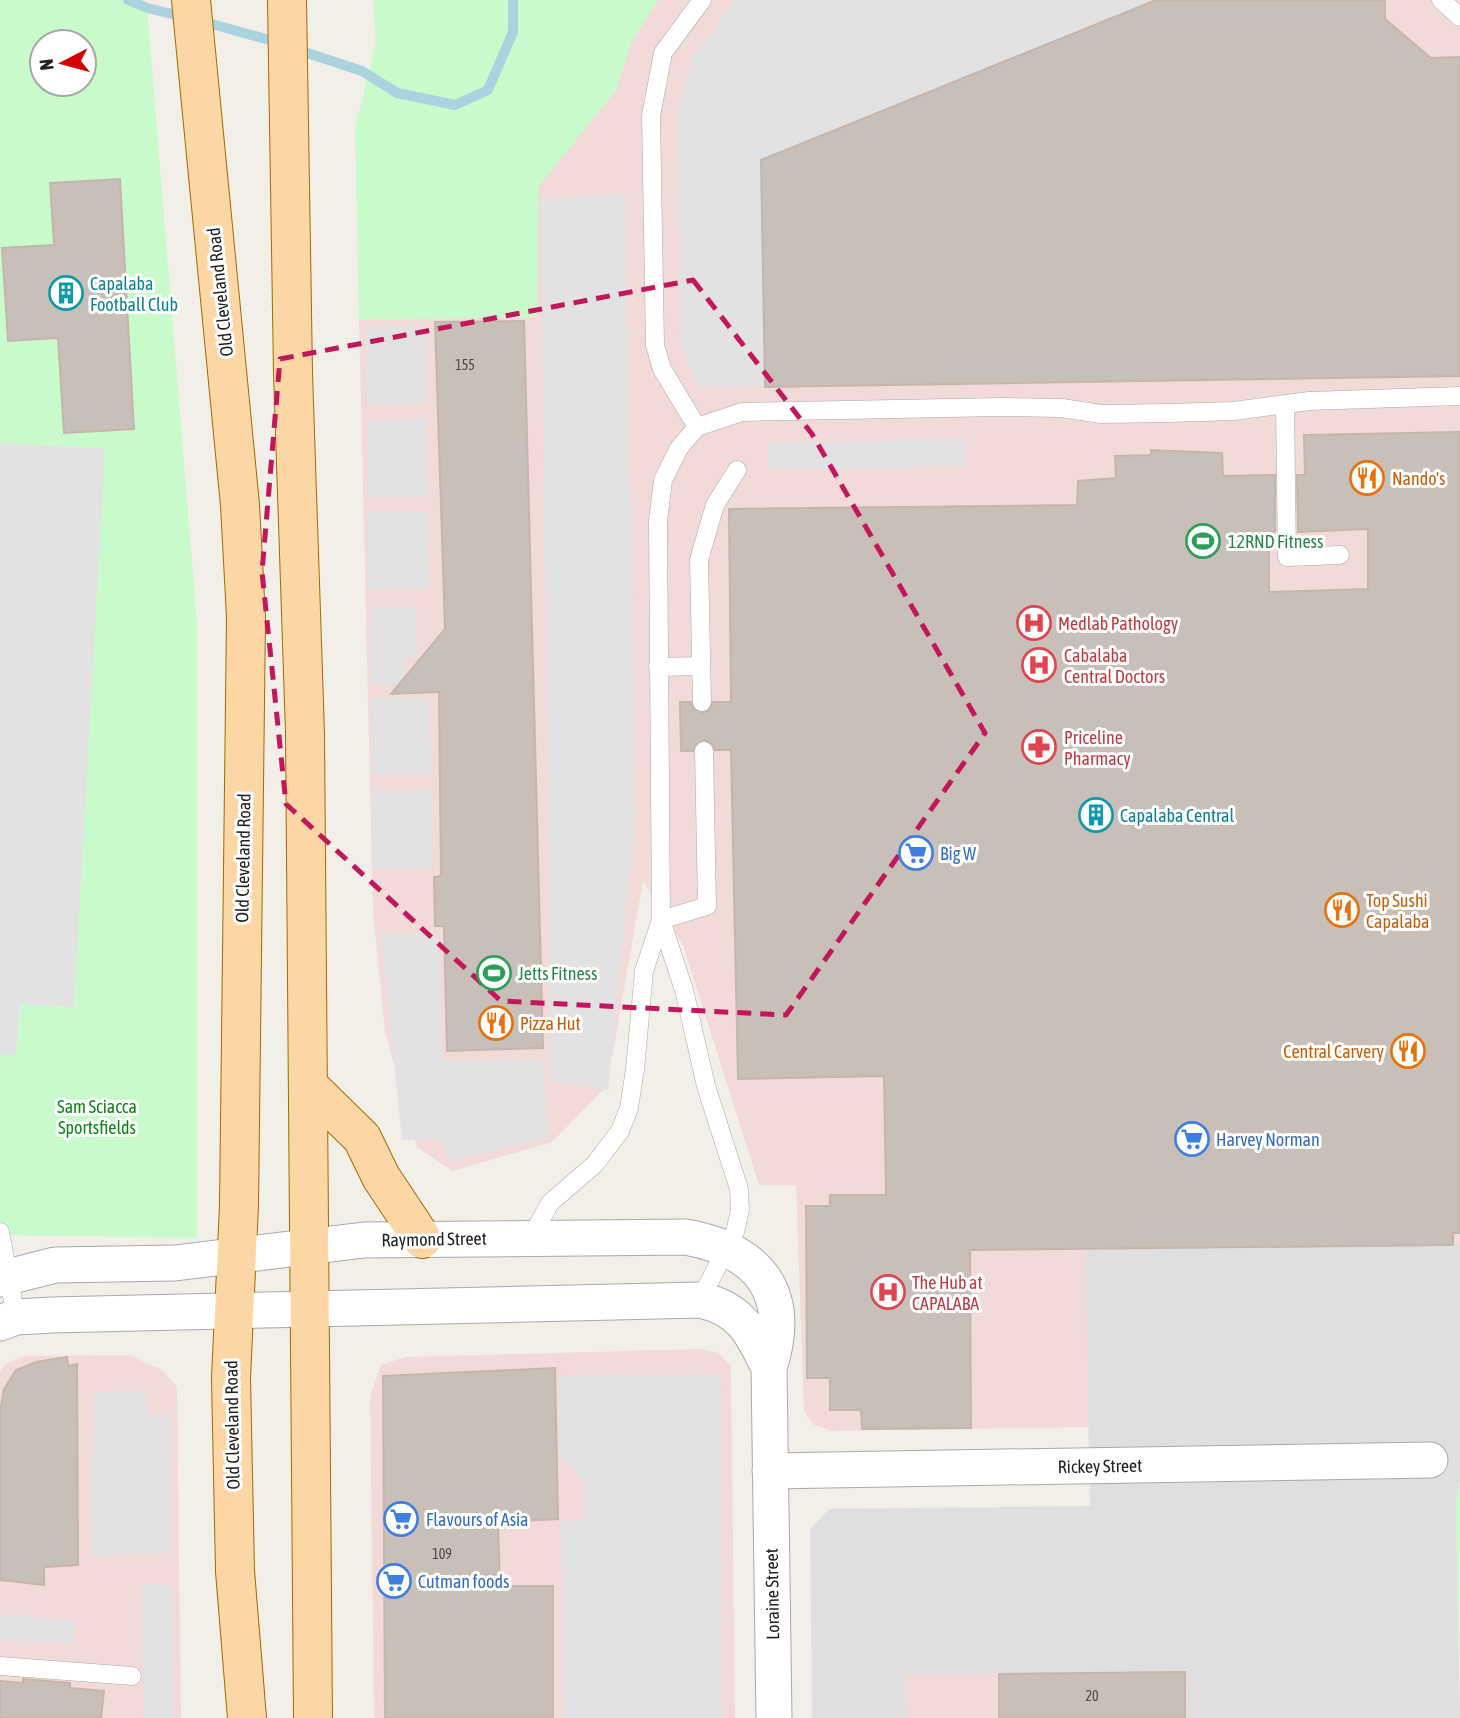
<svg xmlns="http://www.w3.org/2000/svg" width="1460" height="1718" font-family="'Asap Condensed',sans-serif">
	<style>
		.residential { fill: #e0dfdf }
		.commercial { fill: #f2dad9 }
		.park { fill: #c8facc; fill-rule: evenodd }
		.parking { fill: #e2e2e2 }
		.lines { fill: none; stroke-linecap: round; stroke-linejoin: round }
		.stream { stroke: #aad3df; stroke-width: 10 }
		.building { fill: #c7bfb8; stroke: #c4b6ab; stroke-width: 2 }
		.service-casing { stroke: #a9a9a9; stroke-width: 19 }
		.minor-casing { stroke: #a9a9a9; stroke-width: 37 }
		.primary-casing { stroke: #a06b00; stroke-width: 40 }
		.service { stroke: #fff; stroke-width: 18 }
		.minor { stroke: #fff; stroke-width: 35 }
		.primary { stroke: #fcd6a4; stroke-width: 38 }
		.marked { fill: none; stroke: #c2185b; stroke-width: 5; stroke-dasharray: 14 9; stroke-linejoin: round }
		.labels { text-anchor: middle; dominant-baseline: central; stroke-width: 6; stroke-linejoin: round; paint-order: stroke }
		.number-label { font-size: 14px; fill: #4b4948 }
		.culture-label { font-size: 18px; fill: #0d838f; stroke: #fff; text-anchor: start }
		.street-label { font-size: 18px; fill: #222; stroke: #fff }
		.food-label { font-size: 18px; fill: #c56008; stroke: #fff; text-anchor: start }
		.leisure-label { font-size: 18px; fill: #27864d; stroke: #fff; text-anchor: start }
		.health-label { font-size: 18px; fill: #be3a42; stroke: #fff; text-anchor: start }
		.shop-label { font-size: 18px; fill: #366cbe; stroke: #fff; text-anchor: start }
		.park-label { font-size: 18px; fill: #0c8416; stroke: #fff }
	</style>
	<rect width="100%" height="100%" fill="#f2efe9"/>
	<path class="residential" d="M1460,1244V1481L1456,1505L1460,1718H1187L1186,1672L905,1675L906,1718H812L810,1529L829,1509L1090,1506L1085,1249Z"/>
	<path class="commercial" d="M658,0H1460V1244L1086,1249L1089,1427L831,1431L814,1425L804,1411L796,1185H759L683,945L643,881L607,1086L552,1142L452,1171L417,1147L385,1031L373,912L359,320L537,317L538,186L616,90L631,42Z
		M700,1349L718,1353L731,1366L735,1718H374L370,1396L381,1365L405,1357Z
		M129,1355L162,1370L177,1387L181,1718H0V1371L5,1364L25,1356Z
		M1186,1671L1187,1718H906L905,1674Z"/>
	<path class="park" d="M0,0H128L147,8L197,623V1238L0,1235V1054H16L20,1004L74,1007L104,449L0,443ZM42,42H84V84H42ZM120,179L134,429L64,433L58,338L8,341L2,248L54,245L50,183Z
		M373,0H658L631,42L616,90L539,186L537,317L359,320L355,129L376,42Z
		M1460,1481V1662L1456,1505Z"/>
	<path class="parking" d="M735,0H1157L761,160L765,387H698L680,343L678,110L692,59Z
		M625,193L636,816L608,1090L551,1081L541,200Z
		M425,327L427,404L367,405L366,328Z
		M427,419L428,497H369L367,420Z
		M966,439V466L769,470V443Z
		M0,443L105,449L74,1007L20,1004L16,1055L0,1054Z
		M428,512L429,589L369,590L368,512Z
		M370,607H417V658L404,659V684L371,685Z
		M371,698H430L431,775H372Z
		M431,790L432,868H373L372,791Z
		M438,933L443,1061L542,1058L549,1137L449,1162L440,1138L402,1140L381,934Z
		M720,1374L722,1718H563L561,1520L585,1521V1481L561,1458L560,1376Z
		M146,1390L148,1416L170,1414L171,1553L92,1556L93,1393Z
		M141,1584L172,1585L174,1718H144Z
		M0,1614L76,1620L74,1644L0,1639Z"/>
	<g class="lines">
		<path class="stream" d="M128,0L147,8L185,17
			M201,21L280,43
			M295,49L362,71L397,93L455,105L488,90L513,32V0"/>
	</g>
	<path class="building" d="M1156,0H1385V19L1431,58L1460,57V376L765,387L761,160Z
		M120,179L134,429L64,433L58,338L8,341L2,248L54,245L50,183Z
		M524,321L543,1048L447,1051L444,926H435L434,877L441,876L439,692L391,694L445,629L435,322Z
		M1460,432V1233H1453V1245L970,1250L971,1428L862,1429L861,1410H830V1378H807L806,1206H830V1195H886L884,1076L738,1079L731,750H715L713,745L704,740L698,742L693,751H681L680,702H691L693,708L702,713L708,711L713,702H731L729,509L1077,505L1078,481L1116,478L1115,456L1151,455V450L1222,453L1223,476L1275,475V532L1269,533V592L1368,589V529L1298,532L1297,475H1305L1304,435Z
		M67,1357L68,1366L77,1364L78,1565L44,1567V1585L0,1580V1412L4,1389L16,1370L36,1362Z
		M555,1368L558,1519L498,1522L500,1586H553V1718H385L383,1376Z
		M1185,1672V1718H999V1674Z
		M23,1679L70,1683V1688L104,1691L101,1718H0V1681L23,1683Z"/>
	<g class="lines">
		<g class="service-casing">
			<path id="service" d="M1441,0L1460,17
				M1285,404L1287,557L1340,555
				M697,427L662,369L655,345L651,116L663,53L702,0
				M658,667L701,666
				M702,702L699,560L715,505L737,470
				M661,920L707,906L704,751
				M0,1232L16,1317
				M530,1239L550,1203L595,1164L620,1131L629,1108L635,1069L644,971L661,920
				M700,1300L735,1232L740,1210L739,1189L706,1086L684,990L661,920L658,521L663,480L679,448L697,427L742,412L1001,407L1062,408L1101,414L1168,413L1234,411L1309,401L1460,396
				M0,1666L132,1676"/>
		</g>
		<g class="minor-casing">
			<path id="minor" d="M0,1279L55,1265L175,1263L364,1240L686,1237C761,1251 793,1294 769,1368L774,1718
				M0,1323L16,1317L52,1315L700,1300C741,1308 753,1334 769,1368
				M770,1471L1430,1460"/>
		</g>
		<g class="primary-casing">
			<path id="primary" d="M191,0L240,505L246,617L239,1206L231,1378L235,1571L247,1718
				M287,0L293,373L305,733L313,1718
				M308,1085L362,1138L381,1177L422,1239"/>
		</g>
		<use href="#service" class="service"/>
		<use href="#minor" class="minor"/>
		<use href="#primary" class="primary"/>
	</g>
	<path class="marked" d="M693,280L812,434L985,733L786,1015L501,1001L286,804L262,572L280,359Z"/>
	<defs>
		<g id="building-ring" transform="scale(1.75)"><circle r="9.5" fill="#fff" stroke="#0f9aa8" stroke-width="1.5"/><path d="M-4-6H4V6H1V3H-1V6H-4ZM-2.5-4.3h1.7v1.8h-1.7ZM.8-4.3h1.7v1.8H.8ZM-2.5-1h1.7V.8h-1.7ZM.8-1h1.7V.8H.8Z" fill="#0f9aa8"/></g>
		<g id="restaurant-ring" transform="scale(1.75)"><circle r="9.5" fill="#fff" stroke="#e8710a" stroke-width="1.5"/><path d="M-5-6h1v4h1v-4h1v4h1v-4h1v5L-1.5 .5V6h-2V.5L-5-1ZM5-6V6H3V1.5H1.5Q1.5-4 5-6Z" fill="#e8710a"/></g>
		<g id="stadium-ring" transform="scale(1.75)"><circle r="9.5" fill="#fff" stroke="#2e9e5b" stroke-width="1.5"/><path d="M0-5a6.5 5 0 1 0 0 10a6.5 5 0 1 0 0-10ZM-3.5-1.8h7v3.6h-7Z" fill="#2e9e5b"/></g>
		<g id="hospital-ring" transform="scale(1.75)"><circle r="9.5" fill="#fff" stroke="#e0444e" stroke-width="1.5"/><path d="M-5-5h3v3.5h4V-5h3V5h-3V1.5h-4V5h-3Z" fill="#e0444e"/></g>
		<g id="pharmacy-ring" transform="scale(1.75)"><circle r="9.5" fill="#fff" stroke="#e0444e" stroke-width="1.5"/><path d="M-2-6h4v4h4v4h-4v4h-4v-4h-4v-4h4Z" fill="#e0444e"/></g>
		<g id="supermarket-ring" transform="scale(1.75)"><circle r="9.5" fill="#fff" stroke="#3f7fe0" stroke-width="1.5"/><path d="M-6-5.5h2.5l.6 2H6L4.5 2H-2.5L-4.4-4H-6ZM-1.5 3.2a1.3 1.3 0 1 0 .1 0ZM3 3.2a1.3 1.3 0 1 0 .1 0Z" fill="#3f7fe0"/></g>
	</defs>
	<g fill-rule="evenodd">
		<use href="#building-ring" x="66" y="293"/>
		<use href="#restaurant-ring" x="1367" y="478"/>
		<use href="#stadium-ring" x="1203" y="541"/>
		<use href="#hospital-ring" x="1034" y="623"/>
		<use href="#hospital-ring" x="1039" y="665"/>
		<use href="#pharmacy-ring" x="1039" y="747"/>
		<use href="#building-ring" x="1096" y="815"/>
		<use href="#supermarket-ring" x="916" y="853"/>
		<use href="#restaurant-ring" x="1342" y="910"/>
		<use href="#stadium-ring" x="494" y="973"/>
		<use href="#restaurant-ring" x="496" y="1023"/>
		<use href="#restaurant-ring" x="1408" y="1051"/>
		<use href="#supermarket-ring" x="1192" y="1139"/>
		<use href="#hospital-ring" x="888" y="1292"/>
		<use href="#supermarket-ring" x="401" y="1519"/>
		<use href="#supermarket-ring" x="394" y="1581"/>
	</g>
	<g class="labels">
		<g class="number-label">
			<text x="465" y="365">155</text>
			<text x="442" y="1554">109</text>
			<text x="1092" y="1696">20</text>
		</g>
		<g class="culture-label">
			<text x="90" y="283">Capalaba<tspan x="90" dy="21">Football Club</tspan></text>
			<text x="1120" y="815">Capalaba Central</text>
		</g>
		<g class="street-label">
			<text transform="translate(220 292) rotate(-96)">Old Cleveland Road</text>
			<text transform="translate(243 858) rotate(-89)">Old Cleveland Road</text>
			<text transform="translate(434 1239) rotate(-1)">Raymond Street</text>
			<text transform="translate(232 1425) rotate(-91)">Old Cleveland Road</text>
			<text transform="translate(1100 1466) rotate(-1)">Rickey Street</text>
			<text transform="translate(772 1594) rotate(-91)">Loraine Street</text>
		</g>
		<g class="food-label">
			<text x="1392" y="478">Nando's</text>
			<text x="1366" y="900">Top Sushi<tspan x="1366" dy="21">Capalaba</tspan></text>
			<text x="520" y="1023">Pizza Hut</text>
			<text x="1384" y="1051" text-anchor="end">Central Carvery</text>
		</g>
		<g class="leisure-label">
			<text x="1228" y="541">12RND Fitness</text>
			<text x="518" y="973">Jetts Fitness</text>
		</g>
		<g class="health-label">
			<text x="1058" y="623">Medlab Pathology</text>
			<text x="1064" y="655">Cabalaba<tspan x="1064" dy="21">Central Doctors</tspan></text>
			<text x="1064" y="737">Priceline<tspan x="1064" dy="21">Pharmacy</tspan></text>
			<text x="912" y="1282">The Hub at<tspan x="912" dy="21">CAPALABA</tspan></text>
		</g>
		<g class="shop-label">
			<text x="940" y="853">Big W</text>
			<text x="1216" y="1139">Harvey Norman</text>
			<text x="426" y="1519">Flavours of Asia</text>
			<text x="418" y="1581">Cutman foods</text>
		</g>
		<g class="park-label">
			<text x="97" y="1106">Sam Sciacca<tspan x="97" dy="21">Sportsfields</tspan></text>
		</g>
	</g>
	<g transform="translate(63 63) rotate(264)"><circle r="33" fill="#ffffff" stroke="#a7a7a7" stroke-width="2"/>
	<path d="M0-5L12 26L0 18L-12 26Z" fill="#d40000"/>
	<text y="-10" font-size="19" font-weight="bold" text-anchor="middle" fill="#222222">N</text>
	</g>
</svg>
